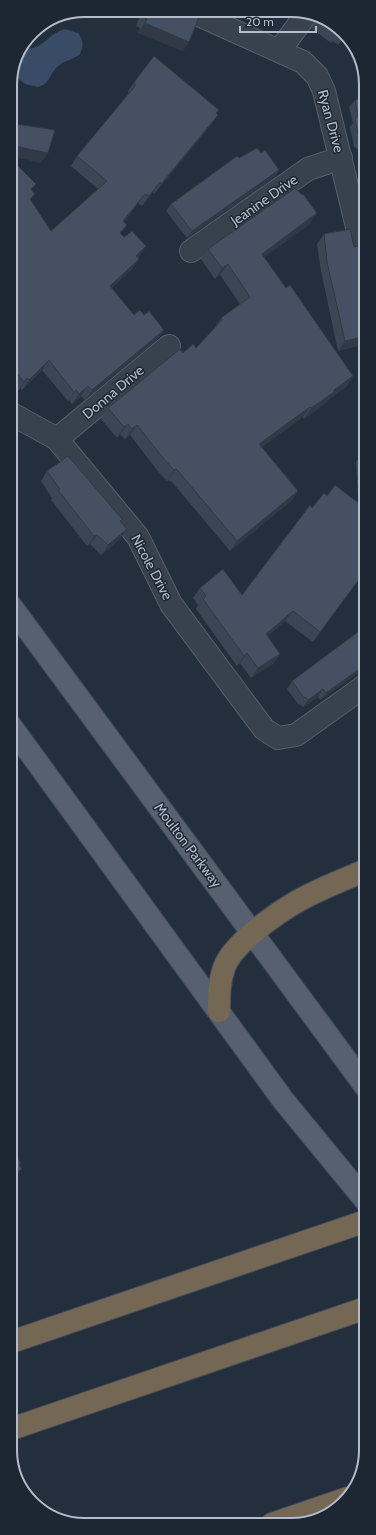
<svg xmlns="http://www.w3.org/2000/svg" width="376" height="1535" font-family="Cabin,sans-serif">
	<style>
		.water { fill: #394c67 }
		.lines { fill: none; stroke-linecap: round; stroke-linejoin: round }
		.minor-casing { stroke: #565f6c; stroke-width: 24 }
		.primary-casing { stroke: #414a57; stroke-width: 24 }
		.motorway-casing { stroke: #434c59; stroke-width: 24 }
		.minor { stroke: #38414e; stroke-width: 22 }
		.primary { stroke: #56606e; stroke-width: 22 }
		.motorway { stroke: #746855; stroke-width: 22 }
		.wall { fill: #3b4654 }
		.shaded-wall { fill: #303945 }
		.building { fill: #455162; stroke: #303945 }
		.labels { text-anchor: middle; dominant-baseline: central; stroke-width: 3; stroke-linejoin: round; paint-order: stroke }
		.street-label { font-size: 14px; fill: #b4bcc9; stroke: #1d2633 }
		.rim { fill: none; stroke: #b4bcc9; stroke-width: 2 }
	</style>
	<rect width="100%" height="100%" fill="#242f3e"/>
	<path class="water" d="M65,29L78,33C83,40 84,45 80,54C73,60 64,60 57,67C49,75 50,84 38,87L25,84L14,75L25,48C42,51 49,33 65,29Z"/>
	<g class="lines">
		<g class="minor-casing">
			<path id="minor" d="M190,11L303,62L317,76L324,91L365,260
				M279,51L308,12
				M191,251L308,169L341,158
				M10,413L57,439L138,537L171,604L264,729L278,738L296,735L366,685
				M57,439L169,346"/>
		</g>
		<g class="primary-casing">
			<path id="primary" d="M10,605L366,1087
				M10,725L283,1100L366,1201"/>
		</g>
		<g class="motorway-casing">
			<path id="motorway" d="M219,1011C219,996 219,982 224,968C232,944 277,913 298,901C319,889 343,880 366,870
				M11,1342L366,1221
				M11,1429L366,1308
				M272,1524L348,1498"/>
		</g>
		<use href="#minor" class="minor"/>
		<use href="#primary" class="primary"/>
		<use href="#motorway" class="motorway"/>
	</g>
	<path class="wall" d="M142,11H190L183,51L138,33L140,28L136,26Z
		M318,17L346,35L338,45L333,41L331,43L311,28Z
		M135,81L216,114L218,115L211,125L154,194L153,192L142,206L138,203L124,222L121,234L124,237L146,246L138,258L132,269L111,288L134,315H144L164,330L157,340L85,400L81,396L72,404L69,400L68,401L42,370L22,390L21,388L18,391L10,384V158L32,190L31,200L51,231L98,189L71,166L77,156L128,95V91Z
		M365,95V158L360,159L358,149L354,147L350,127L353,123L349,107L355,100L357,99L358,97Z
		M261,153L279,170L274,178L187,238L166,211L171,204L239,158Z
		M310,224L264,257L286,288L353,376L346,387L330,398L327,402L304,419L303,417L262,447L298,491L291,501L230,551L172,482L168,480L167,481L157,470L130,435L125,439L120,434L117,438L101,419L108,408L183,353L196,348L214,329L221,318L240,304L220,275L215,279L201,259L208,249Z
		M324,234L365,344L338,351L321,271L317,244Z
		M365,438V493H358L356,462L359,458L360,445Z
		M47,471L120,521V539L101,555L90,544L87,546L51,500L52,498L41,481Z
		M366,570L313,642L285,621L268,636L280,654L273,664L251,678L240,663L237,666L209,627L196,609L198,605L193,598L200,588L242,595Z
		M366,626V667L320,700L318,697L303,707L300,704L299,705L287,689L292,681Z"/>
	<path class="shaded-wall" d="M145,23L189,42L183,51L138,33Z
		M218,115L211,125L154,194L161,184Z
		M10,145L48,153L41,163L10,156Z
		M365,152V158L360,159Z
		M279,170L274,178L187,238L192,231Z
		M160,182L153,192L142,206L149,196Z
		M145,194L138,203L117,231L123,221Z
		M317,213L310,224L255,264L262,254Z
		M146,246L139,256L129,266L136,256Z
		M139,259L132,269L103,296L110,286Z
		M228,264L220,275L215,279L222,268Z
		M164,330L157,340L85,400L92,390Z
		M365,336V344L338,351L345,341Z
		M49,360L42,370L22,390L29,380Z
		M353,376L346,387L330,398L327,402L304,419L311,408L334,390Z
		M27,378L21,388L18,391L24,382Z
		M88,386L81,396L72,404L79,394Z
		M76,390L69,400L68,401L74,392Z
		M310,407L303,417L252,454L259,444Z
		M128,424L120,434L117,438L124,427Z
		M137,425L130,435L125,439L132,429Z
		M176,469L168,480L167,481L174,470Z
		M363,486H365V493H358Z
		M298,491L291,501L230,551L237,541Z
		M127,529L120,539L101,555L108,545Z
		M97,535L90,544L87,546L94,536Z
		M293,611L285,621L259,644L266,634Z
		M247,653L240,663L237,666L244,656Z
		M280,654L273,664L251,678L258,668Z
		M366,664V667L320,700L326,693Z
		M323,689L318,697L303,707L308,700Z
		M22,1169L17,1176L11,1181V1178Z"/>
	<path class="building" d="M145,11H190L199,17L189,42L145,23L147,19L143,17Z
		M319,18L346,35L345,36L340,32L338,34L318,19Z
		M154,56L219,110L216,113L218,115L161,184L160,182L149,196L145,194L123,221L127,225L120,233L124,237L132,231L146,246L136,256L139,259L110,286L134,315L140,310L144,315L149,311L164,330L92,390L88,386L79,394L76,390L74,392L49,360L29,380L27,378L24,382L13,369L11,371L10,370V158L36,184L31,189L35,194L30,199L51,231L107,181L77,156L135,86V81Z
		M365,95V151L363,142L359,139L355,119L358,116L355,100L359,99L358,97Z
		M10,123L55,130L48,153L10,145Z
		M257,148L261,153L265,150L279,170L192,231L171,204L237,156L239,158Z
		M295,188L302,195L303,194L317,213L262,254L286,288L290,285L353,376L334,390V392L311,408L310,407L259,444L298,491L237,541L179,472L176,469L174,470L164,459L137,425L132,429L128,424L124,427L108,408L180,349L183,353L193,344L196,348L222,320L221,318L250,297L228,264L222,268L208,249Z
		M350,229L354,247L358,246L365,275V336L345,341L327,262L324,234Z
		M365,438V486H363L361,455H364Z
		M68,456L122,519L120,521L127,529L108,545L97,535L94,536L58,490L60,489L47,471Z
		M335,485L365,508L366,570L320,632L293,611L266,634L280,654L258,668L247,653L244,656L216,617L203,599L206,596L200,588L223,569L242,595L310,505L312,508L324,493L327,496Z
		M366,626V664L326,693L323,689L308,700L305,697L304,698L292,681Z
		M11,1148L21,1163L19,1165L22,1169L11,1177L12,1179L11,1180Z"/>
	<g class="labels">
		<g class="street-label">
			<text transform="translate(331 121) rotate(75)">Ryan Drive</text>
			<text transform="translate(264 200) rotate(-35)">Jeanine Drive</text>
			<text transform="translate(113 392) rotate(-40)">Donna Drive</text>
			<text transform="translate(152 567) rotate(62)">Nicole Drive</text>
			<text transform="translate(188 845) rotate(53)">Moulton Parkway</text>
		</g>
	</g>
	<path d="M0 0H376V1535H0ZM85 17H291A68 68 0 0 1 359 85V1450A68 68 0 0 1 291 1518H85A68 68 0 0 1 17 1450V85A68 68 0 0 1 85 17Z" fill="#1d2633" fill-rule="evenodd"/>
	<path class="rim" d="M85 17H291A68 68 0 0 1 359 85V1450A68 68 0 0 1 291 1518H85A68 68 0 0 1 17 1450V85A68 68 0 0 1 85 17Z"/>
	<path d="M240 26v6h76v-6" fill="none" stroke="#b4bcc9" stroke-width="2"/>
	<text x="246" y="26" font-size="12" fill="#b4bcc9" stroke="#1d2633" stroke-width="3" paint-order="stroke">20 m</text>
</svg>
